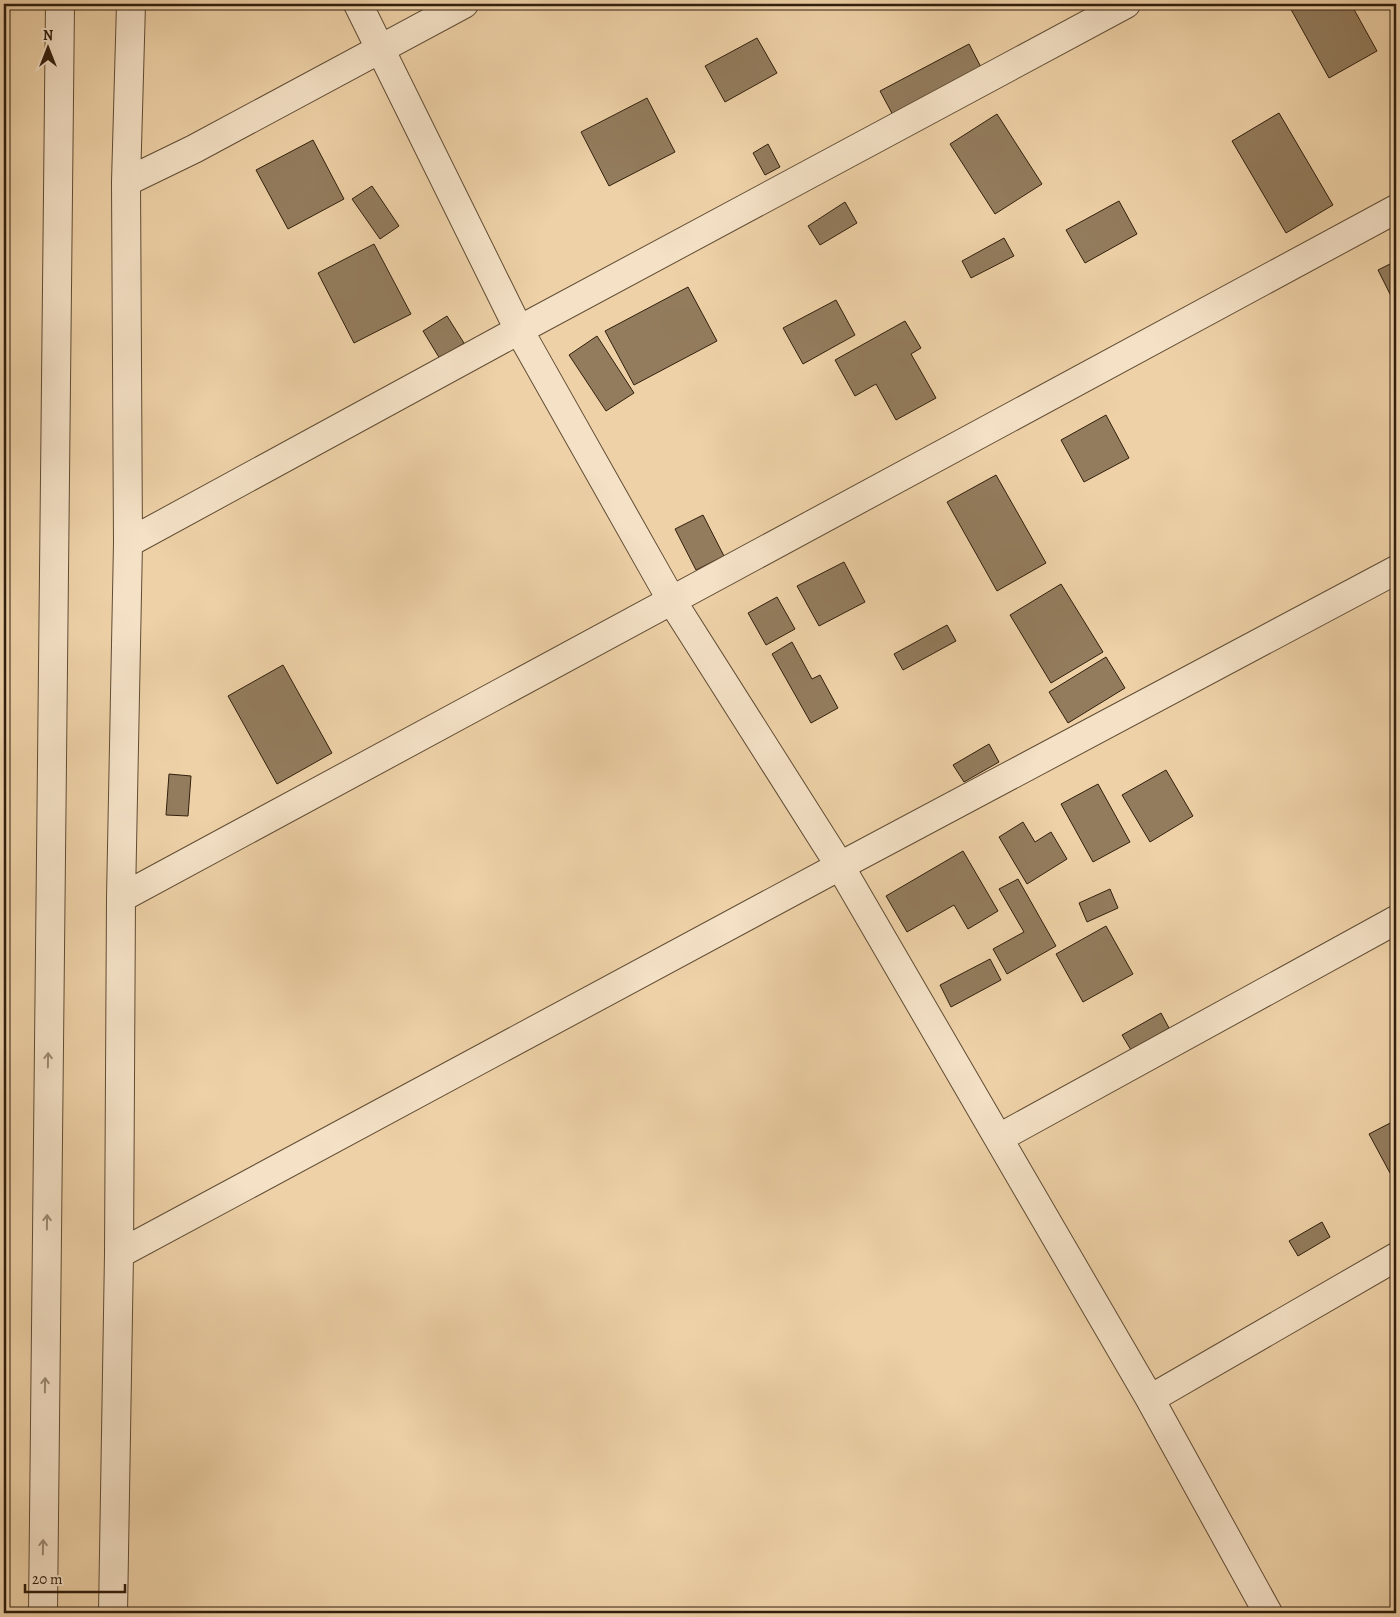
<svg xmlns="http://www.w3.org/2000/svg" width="1400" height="1617" font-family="Alegreya,serif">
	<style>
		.building { fill: #937c5d; stroke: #311f0d }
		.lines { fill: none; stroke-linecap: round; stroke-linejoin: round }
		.minor-casing { stroke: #604c34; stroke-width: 30 }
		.minor { stroke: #f4e1c6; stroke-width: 28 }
		.oneway { stroke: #9c8a73 }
	</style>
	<rect width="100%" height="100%" fill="#eed1a7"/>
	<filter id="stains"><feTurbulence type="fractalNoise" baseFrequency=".004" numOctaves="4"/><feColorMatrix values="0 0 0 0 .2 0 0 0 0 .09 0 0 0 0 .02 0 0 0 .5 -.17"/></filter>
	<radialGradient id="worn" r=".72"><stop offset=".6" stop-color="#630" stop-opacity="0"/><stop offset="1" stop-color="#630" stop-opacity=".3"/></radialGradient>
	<path class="building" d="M838,4H850L842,9Z
		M1288,4H1351L1377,51L1329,78Z
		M757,38L777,73L725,102L705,66Z
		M969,44L982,69L894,117L880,91Z
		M647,98L675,152L609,186L581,132Z
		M1279,113L1333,205L1286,233L1232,141Z
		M997,114L1042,184L995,214L950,144Z
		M313,140L344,199L288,229L256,170Z
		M768,144L780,167L765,175L753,153Z
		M372,186L399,226L380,239L352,199Z
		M1119,201L1137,234L1085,263L1066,230Z
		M845,202L857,223L820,245L808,226Z
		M1004,238L1014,256L971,278L962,261Z
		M374,244L411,314L354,343L318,273Z
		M1396,261V306L1378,270Z
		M688,287L717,341L634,385L605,331Z
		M836,300L855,335L803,364L783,328Z
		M447,316L464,343L440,359L423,331Z
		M905,321L921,348L911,354L936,398L896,420L876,384L855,396L835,360Z
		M597,336L634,393L606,411L569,355Z
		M1106,415L1129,458L1084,482L1061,440Z
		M996,475L1046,563L997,591L947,502Z
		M703,515L724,556L696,570L675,529Z
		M844,562L865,602L819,626L797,586Z
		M1061,584L1103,652L1051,683L1010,615Z
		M777,597L795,629L766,645L748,613Z
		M947,625L956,641L903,670L894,654Z
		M792,642L812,679L820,675L838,708L811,723L772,654Z
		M1106,657L1125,688L1068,723L1049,692Z
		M283,665L332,753L277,784L228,696Z
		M989,744L999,762L964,782L953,765Z
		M1166,770L1193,816L1150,842L1122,795Z
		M169,774L191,776L188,816L166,815Z
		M1098,784L1130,842L1093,862L1061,804Z
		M1023,822L1035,842L1051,832L1067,859L1027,884L999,837Z
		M963,851L998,911L968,929L954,905L907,932L886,896Z
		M1018,879L1056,946L1007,974L993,949L1024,932L999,889Z
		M1110,889L1118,908L1087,922L1079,903Z
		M1106,926L1133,974L1083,1002L1056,954Z
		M990,959L1001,980L951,1007L940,985Z
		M1161,1013L1169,1028L1131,1050L1122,1035Z
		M1396,1120V1170L1390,1173L1369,1134Z
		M1322,1222L1330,1237L1298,1256L1289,1241Z"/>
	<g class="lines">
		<g class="minor-casing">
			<path id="minor" d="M358,4L519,330L672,601L840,866L1150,1399L1268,1613
				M126,182L194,149L464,4
				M128,543L519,330L1126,4
				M121,898L1396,209
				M999,1138L1396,920
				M119,1254L840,866L1396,570
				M1150,1399L1396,1257
				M43,1613L60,4
				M113,1613L119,1254L121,898L128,543L126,182L131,4"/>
		</g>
		<use href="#minor" class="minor"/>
	</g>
	<defs><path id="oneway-shaft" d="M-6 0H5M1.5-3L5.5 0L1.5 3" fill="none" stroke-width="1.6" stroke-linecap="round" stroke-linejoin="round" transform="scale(1.25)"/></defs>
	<g class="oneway">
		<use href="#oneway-shaft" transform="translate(48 1060) rotate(-89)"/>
		<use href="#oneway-shaft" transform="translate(47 1222) rotate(-89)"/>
		<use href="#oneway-shaft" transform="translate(45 1385) rotate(-89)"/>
		<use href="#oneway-shaft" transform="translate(43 1547) rotate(-89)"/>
	</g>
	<rect width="1400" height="1617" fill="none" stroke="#eed1a7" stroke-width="20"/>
	<rect x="5" y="5" width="1390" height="1607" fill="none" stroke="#311f0d" stroke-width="2.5"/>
	<rect x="10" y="10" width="1380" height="1597" fill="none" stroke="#311f0d"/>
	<g transform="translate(48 48)" stroke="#f4e1c6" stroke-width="4" paint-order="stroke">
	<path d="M0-4L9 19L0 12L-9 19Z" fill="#311f0d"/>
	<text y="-8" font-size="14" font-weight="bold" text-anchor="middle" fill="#311f0d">N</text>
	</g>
	<path d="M25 1584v8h100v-8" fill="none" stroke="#311f0d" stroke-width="2.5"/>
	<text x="32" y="1584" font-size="15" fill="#311f0d" stroke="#f4e1c6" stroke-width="4" paint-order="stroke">20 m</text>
	<rect width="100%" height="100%" filter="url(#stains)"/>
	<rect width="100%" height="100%" fill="url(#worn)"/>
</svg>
